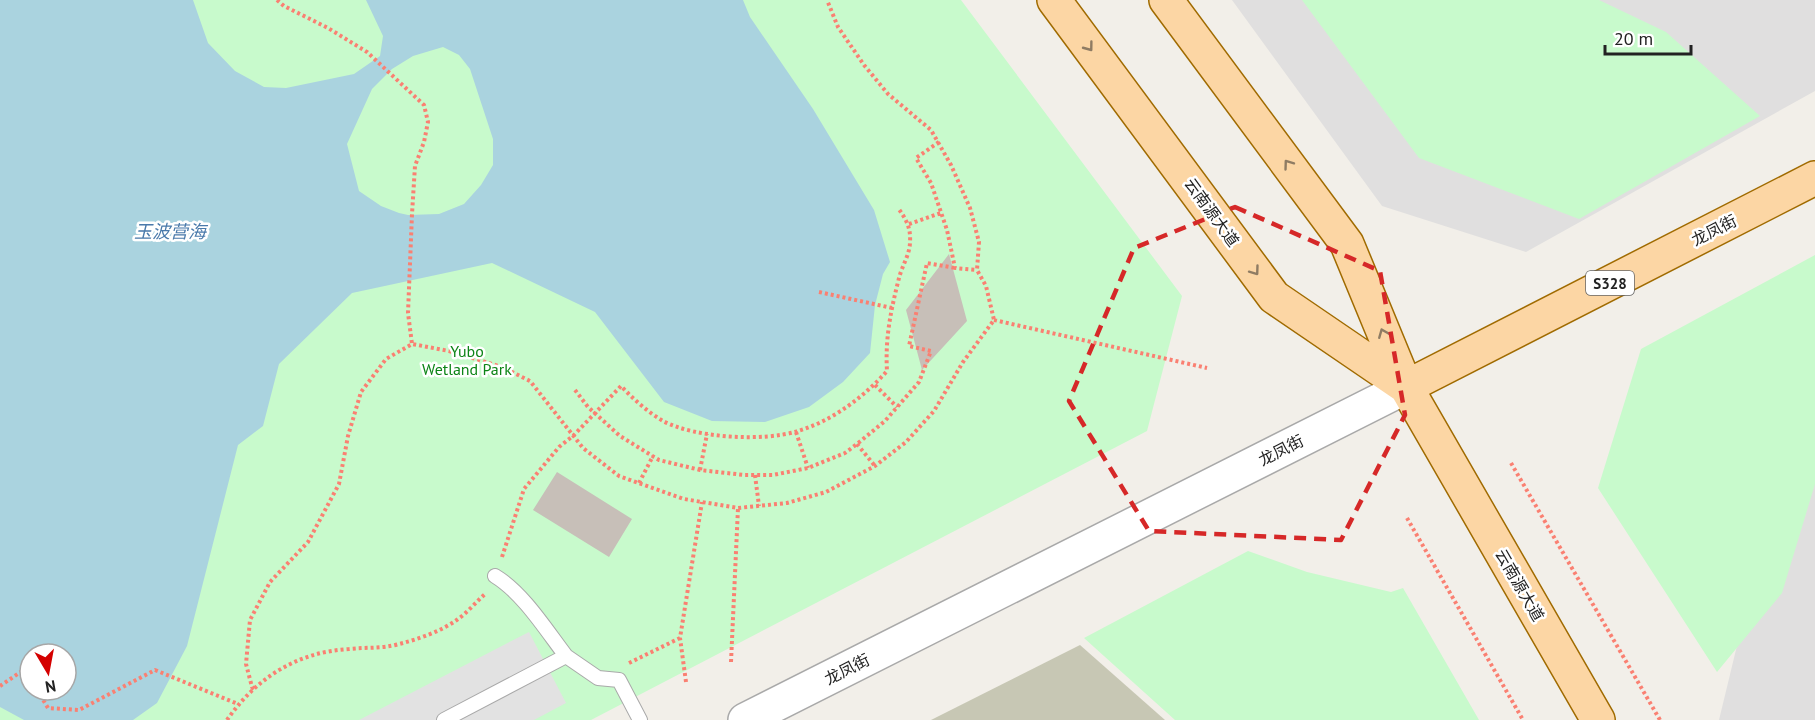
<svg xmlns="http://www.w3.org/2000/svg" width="1815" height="720" font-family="'PT Sans','Noto Sans SC',sans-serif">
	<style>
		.residential { fill: #e0dfdf }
		.construction { fill: #c7c7b4 }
		.park { fill: #c8facc; fill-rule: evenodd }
		.parking { fill: #e2e2e2 }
		.water { fill: #aad3df; fill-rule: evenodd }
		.building { fill: #c7bfb8 }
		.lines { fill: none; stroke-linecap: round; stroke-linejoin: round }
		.service-casing { stroke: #a9a9a9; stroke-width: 16 }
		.tertiary-casing { stroke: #a9a9a9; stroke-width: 36 }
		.primary-casing { stroke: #a06b00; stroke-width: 36 }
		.path { stroke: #fa8072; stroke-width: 4; stroke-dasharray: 3 3; stroke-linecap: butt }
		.service { stroke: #fff; stroke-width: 14 }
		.tertiary { stroke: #fff; stroke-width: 33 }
		.primary { stroke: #fcd6a4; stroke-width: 33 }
		.oneway { stroke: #8f7c63 }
		.marked { fill: none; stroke: #d62828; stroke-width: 4.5; stroke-dasharray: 12 8; stroke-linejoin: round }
		.labels { text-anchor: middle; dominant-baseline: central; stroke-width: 5; stroke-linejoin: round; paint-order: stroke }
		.shield { fill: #fff; stroke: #646464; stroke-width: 1.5 }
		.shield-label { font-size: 15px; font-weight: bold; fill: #222 }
		.street-label { font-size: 16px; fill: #222; stroke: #fff }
		.park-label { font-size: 16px; fill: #0c8416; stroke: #fff }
		.water-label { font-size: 18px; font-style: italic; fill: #4a7aab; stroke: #fff }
	</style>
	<rect width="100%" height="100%" fill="#f2efe9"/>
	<path class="residential" d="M1232,0H1815V91L1526,252L1382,206Z
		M1815,323V720H1719Z"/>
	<path class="construction" d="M1080,645L1165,720H931Z"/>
	<path class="park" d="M0,0H961L1182,296L1147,431L591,720H0ZM30,654H66V690H30Z
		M1302,0H1599L1666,32L1760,116L1579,219L1419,158Z
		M1815,255V484L1782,593L1717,672L1598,488L1641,349Z
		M1248,551L1307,572L1391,592L1403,588L1479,720H1175L1084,638Z"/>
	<path class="parking" d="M529,632L566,703L534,720H359Z"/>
	<path class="water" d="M0,0H193L208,43L235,71L264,87L286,88L354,74L380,56L383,36L366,0H743L750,17L813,109L874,210L890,262L883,274L875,305L870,353L843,382L809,407L765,422L712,421L664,402L595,312L492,263L352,293L279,364L263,426L238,445L187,646L157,703L133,720H24L0,707ZM443,47L459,55L470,69L493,139V165L481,185L464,204L439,214L408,215L399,213L381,206L359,191L347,144L372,89L392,69L413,56ZM30,654H66V690H30Z"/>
	<path class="building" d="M949,254L967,321L922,370L906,310Z
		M557,472L632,519L609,557L533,510Z"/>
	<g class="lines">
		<g class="service-casing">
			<path id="service" d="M495,576C523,593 546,630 566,656
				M444,720L566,656L598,678L619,680L640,720"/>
		</g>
		<g class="tertiary-casing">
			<path id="tertiary" d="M745,720L1406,387"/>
		</g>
		<g class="primary-casing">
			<path id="primary" d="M1054,0L1274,297L1406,387
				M1166,0L1347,244L1406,387L1598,720
				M1406,387L1815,178"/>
		</g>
		<path class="path" d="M277,0L284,6L328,28L367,52L424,105L428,122L424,142L415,166L412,214L408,313L412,344
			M939,142L916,158L931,183L947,230L955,268L977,270
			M909,224L941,213
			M819,292L892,308
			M994,320L1207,368
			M875,385L897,407
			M575,390L588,407L620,436L659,460L700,470L744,475H773L808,468L845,453L857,444L885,421L919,382L931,351L909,346L927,263L955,268
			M796,432L808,468
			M857,444L875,466
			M1511,463L1660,720
			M700,470L707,434
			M755,475L759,506
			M639,483L653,456
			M1407,518L1523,720
			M502,557L524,489L559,447L574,435L621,386C633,399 648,412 663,421C695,438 764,442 798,431C832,421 864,397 887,371C885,337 891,310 899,278C902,266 910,254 910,242C911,228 906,219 898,208
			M731,662L738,508
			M629,663L680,638
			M686,682L680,638L702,502
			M0,686L25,669L30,678
			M254,689L252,687L246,664L250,620L270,582L308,542L339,484L348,436L361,392L386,359L412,344L449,351L502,367L530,381L583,448L619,476L684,499L738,508L787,503L826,492L875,466L906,442L934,411L963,362L994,320L986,286L977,270L979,242L970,208L951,165L931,130L888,94L864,65L838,27L827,0
			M37,690L48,708L79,710L155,670L238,704
			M227,720C256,678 297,652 349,649C367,647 381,649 399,644C419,639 442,631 458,619C468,612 476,602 485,594"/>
		<use href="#service" class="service"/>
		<use href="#tertiary" class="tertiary"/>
		<use href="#primary" class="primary"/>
	</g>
	<defs><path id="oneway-chevron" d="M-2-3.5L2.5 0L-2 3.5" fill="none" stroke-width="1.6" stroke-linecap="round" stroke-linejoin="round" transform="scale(1.5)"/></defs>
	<g class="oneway">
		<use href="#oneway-chevron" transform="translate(1089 47) rotate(53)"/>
		<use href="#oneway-chevron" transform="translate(1288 164) rotate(-126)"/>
		<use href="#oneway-chevron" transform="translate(1255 271) rotate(54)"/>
		<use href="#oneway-chevron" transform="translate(1383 333) rotate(-112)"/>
	</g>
	<path class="marked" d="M1235,207L1380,271L1405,415L1341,540L1149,531L1069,401L1134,248Z"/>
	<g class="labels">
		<rect class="shield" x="1586" y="271" width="48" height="24" rx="4.5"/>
		<g class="shield-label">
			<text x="1610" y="283">S328</text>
		</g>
		<g class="street-label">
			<text transform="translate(1212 212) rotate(54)">云南源大道</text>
			<text transform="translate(1714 230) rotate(-27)">龙凤街</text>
			<text transform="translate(1281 450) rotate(-27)">龙凤街</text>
			<text transform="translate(1520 585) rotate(60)">云南源大道</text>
			<text transform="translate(847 669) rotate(-27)">龙凤街</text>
		</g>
		<g class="park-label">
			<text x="467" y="351">Yubo<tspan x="467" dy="18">Wetland Park</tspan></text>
		</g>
		<g class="water-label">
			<text x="170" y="231">玉波营海</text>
		</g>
	</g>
	<g transform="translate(48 672) rotate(170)"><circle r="28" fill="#ffffff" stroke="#a7a7a7" stroke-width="1.5"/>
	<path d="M0-4.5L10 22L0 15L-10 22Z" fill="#d40000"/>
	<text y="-9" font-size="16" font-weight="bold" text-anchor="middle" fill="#222222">N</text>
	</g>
	<path d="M1605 45v9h86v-9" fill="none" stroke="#222222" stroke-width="3"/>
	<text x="1614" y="45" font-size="18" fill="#222222" stroke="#ffffff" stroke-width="4.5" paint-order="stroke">20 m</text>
</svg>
